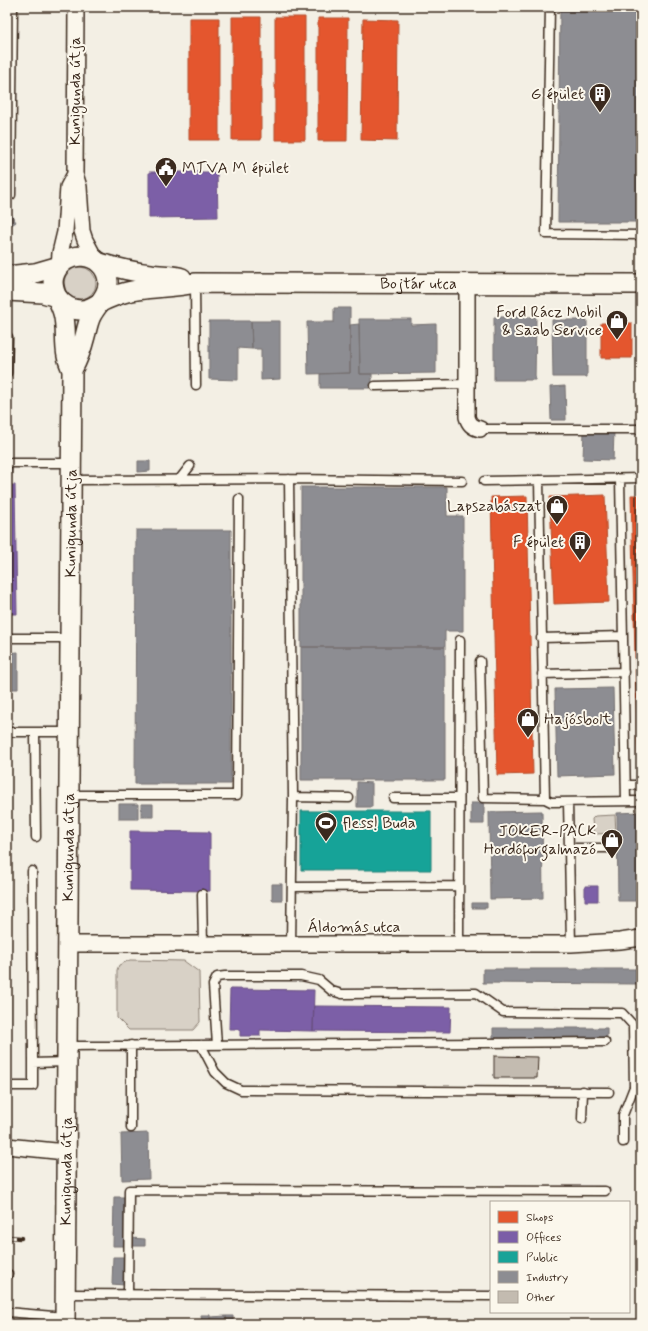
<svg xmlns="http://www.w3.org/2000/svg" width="648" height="1331" font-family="Mynerve,sans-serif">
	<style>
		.green { fill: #d8d1c6; stroke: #8a7e72 }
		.shops { fill: #e4572e; stroke: #b14a29 }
		.offices { fill: #7b5ea7; stroke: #684e7e }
		.public { fill: #17a398; stroke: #227f73 }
		.industry { fill: #8d8d92; stroke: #746f6f }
		.building { fill: #c3bbb0; stroke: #3b2a1e }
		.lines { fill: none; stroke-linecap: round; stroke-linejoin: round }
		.service-casing { stroke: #3b2a1e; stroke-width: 11 }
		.minor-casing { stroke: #3b2a1e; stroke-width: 18 }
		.tertiary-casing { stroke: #3b2a1e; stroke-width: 22 }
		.service { stroke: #fbf7ec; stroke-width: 8 }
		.minor { stroke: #fbf7ec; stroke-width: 15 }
		.tertiary { stroke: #fbf7ec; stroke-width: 19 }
		.rail-casing { stroke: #3b2a1e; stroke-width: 4.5 }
		.rail { stroke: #fbf7ec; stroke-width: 3; stroke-dasharray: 9; stroke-linecap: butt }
		.labels { text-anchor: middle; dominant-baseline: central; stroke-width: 4; stroke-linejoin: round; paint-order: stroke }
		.street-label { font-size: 16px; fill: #3b2a1e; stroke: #fbf7ec }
		.poi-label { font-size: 16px; fill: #3b2a1e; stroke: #fbf7ec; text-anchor: end }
	</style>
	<rect width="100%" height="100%" fill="#f3efe4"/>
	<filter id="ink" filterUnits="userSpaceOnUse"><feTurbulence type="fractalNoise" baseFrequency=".025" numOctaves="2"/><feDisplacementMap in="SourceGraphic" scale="8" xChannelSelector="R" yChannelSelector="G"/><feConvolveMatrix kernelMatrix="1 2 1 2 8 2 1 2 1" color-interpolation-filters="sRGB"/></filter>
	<g filter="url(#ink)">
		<path class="green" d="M64 283a16 16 0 1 1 32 0a16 16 0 1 1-32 0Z
			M615,815L616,833L596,834L593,831L592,819L595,816Z
			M130,960L184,961L199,972L200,1022L193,1030H129L117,1018V970L119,965Z"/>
		<path class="shops" d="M232,17H261V140H232Z
			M275,17H305V140H275Z
			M189,18H219V140H189Z
			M318,18H348L347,141H318Z
			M363,19L398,20L397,141L361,140Z
			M601,323H632V358H601Z
			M605,495L609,602L554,604L550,497Z
			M631,495H641V773H638Z
			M527,496L533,774L497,775L491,497Z"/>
		<path class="offices" d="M149,172H217L218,217L149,218Z
			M7,485H15L17,614H7Z
			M130,831L210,832V891L130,890Z
			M585,886H598V901H585Z
			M230,989L314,990L313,1031L260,1030V1036H240V1029H229Z
			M314,1006L451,1007L450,1032L313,1031Z"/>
		<path class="public" d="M301,811H431V870H301Z"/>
		<path class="industry" d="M560,7H641V222H558Z
			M9,211L16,222L7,228V212Z
			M334,308H350V373L308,374L307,322H334Z
			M494,317H536L535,380H494Z
			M359,319H411V325L436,324V373L360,374Z
			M552,320H587V377H553Z
			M209,321H251L252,349L238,348V380L209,379Z
			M251,321H280V379L261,380V349H252Z
			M359,324L360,374H372V388H320V374L350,373V325Z
			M565,386L566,420H551L550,387Z
			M584,431L614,432L613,460L583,459Z
			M138,461H150V471L138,472Z
			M7,467H12L10,485H7Z
			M301,487H447V516H463V631H445V647H301Z
			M136,530H231V784H135Z
			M301,647H445V780H301Z
			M18,652V689H7V653Z
			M613,688L615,774L557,776L555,689Z
			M7,746H8L11,1078H7Z
			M357,782L372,783V807H357Z
			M471,803H484V824H471Z
			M119,804H138V819H119Z
			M141,804H153V817H141Z
			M542,811L543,898L490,899L489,812Z
			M641,812V901H618L617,813Z
			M272,884H282V900H272Z
			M472,903H487V908H472Z
			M483,969H641V984L483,983Z
			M640,998H641V1048H640Z
			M493,1028H607V1040L493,1039Z
			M7,1105H8L9,1121L7,1122Z
			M148,1133L149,1179L122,1180L121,1134Z
			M114,1197H126L125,1246H113Z
			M131,1238L145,1239V1246H131Z
			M113,1257H125L124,1285L112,1284Z
			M201,1315H210V1324H202Z
			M226,1316L227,1324H210V1317Z
			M226,1316H233V1324H227Z"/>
		<path class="building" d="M494,1056L538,1057L537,1078H494Z"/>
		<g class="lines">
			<g class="service-casing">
				<path id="service" d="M550,7L546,234L641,235
					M11,195L13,7
					M195,283L196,385
					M7,373L8,337
					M375,386L467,384
					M480,429H641
					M7,463H72
					M289,479L293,797L291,945
					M620,479L626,801
					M71,480L289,479L462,481
					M179,480L190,466
					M539,480L545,799L551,802L641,801
					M484,481L641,478
					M7,638H70
					M541,638L623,636
					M480,661L483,798L545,799
					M542,674L624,672
					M7,732H69
					M35,732L36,837
					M626,785H641
					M69,795H237L239,499
					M293,797L349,798
					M393,798H459
					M568,802L571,944
					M570,848H612
					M32,871L33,1063L67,1062
					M292,887L459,886
					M202,894L203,945
					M459,944L460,640
					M201,1045L215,1072L226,1083L241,1090L609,1092
					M217,1045L213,985L217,977L225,976H301L319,980L332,991L342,994L476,993L503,1012L622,1013L633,1025L634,1087L623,1115V1142
					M67,1046L605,1042
					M7,1086H33V1063
					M582,1119L583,1091
					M131,1128V1045
					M7,1274H8
					M65,1294L491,1296
					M128,1295L129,1190L605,1191
					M7,1312L65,1317"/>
			</g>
			<g class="minor-casing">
				<path id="minor" d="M76,7L75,174L79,187L82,231L85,240L93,255L100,263
					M59,266L60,253L65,232L68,187L75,174
					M467,284V417C469,424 472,427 480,429
					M67,944H571L620,941L641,938
					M7,1146L65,1152"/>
			</g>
			<g class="tertiary-casing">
				<g id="tertiary">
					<path d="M100,263C117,268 134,272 151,274C161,276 173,274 182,278"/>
					<path d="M7,276L35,273L59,266"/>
					<path d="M7,291L43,293L57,297"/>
					<path id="s1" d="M57,297C63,305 71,310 81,310C89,310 94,306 101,302C105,300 110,298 115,296C140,286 169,289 195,283L641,284"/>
					<path id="s2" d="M65,1324L72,370C70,365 68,361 67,356C64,342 67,327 63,313C60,301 50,289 54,276C63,247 105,251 108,281C109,295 97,304 91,316C88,322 87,329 85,336C82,348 78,359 72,370"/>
				</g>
			</g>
			<use href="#service" class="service"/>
			<use href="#minor" class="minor"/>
			<use href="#tertiary" class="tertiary"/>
			<g class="rail-casing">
				<path id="rail" d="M7,1237L21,1238"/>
			</g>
			<use href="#rail" class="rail"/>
		</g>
	</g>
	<defs>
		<g id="building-pin" transform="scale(1.15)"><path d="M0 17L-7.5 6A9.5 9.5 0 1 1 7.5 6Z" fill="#3b2a1e" stroke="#fbf7ec"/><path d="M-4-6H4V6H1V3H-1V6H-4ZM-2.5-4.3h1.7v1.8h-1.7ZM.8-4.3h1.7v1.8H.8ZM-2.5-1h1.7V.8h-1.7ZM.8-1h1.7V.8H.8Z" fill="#fff"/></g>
		<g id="civic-pin" transform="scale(1.15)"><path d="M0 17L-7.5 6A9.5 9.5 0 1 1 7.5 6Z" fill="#3b2a1e" stroke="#fbf7ec"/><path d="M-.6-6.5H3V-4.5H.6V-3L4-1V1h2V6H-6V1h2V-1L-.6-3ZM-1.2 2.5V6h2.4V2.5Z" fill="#fff"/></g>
		<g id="shop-pin" transform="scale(1.15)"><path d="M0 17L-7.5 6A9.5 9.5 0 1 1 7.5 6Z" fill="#3b2a1e" stroke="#fbf7ec"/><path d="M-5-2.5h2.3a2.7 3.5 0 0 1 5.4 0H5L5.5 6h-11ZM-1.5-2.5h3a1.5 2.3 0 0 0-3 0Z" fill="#fff"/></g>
		<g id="stadium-pin" transform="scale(1.15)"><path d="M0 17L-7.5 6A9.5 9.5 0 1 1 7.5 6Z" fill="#3b2a1e" stroke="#fbf7ec"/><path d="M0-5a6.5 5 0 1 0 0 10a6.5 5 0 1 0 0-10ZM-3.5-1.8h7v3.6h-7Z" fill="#fff"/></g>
	</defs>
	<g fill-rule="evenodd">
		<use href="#building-pin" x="600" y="94"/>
		<use href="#civic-pin" x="166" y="168"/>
		<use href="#shop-pin" x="617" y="321"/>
		<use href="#shop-pin" x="557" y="506"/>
		<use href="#building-pin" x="580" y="542"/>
		<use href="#shop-pin" x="528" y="719"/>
		<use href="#stadium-pin" x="326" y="823"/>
		<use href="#shop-pin" x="612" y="840"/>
	</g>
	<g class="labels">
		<g class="street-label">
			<text transform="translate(75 91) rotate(-90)">Kunigunda útja</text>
			<text stroke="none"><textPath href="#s1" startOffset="370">Bojtár utca</textPath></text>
			<text stroke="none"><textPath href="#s2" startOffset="801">Kunigunda útja</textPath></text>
			<text stroke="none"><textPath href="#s2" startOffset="477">Kunigunda útja</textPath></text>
			<text x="354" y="927">Áldomás utca</text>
			<text stroke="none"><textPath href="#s2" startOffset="153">Kunigunda útja</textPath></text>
		</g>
		<g class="poi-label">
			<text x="584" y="94">G épület</text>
			<text x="182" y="168" text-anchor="start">MTVA M épület</text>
			<text x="602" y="312">Ford Rácz Mobil<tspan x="602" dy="18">&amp; Saab Service</tspan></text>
			<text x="542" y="506">Lapszabászat</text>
			<text x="564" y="542">F épület</text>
			<text x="544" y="719" text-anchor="start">Hajósbolt</text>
			<text x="342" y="823" text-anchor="start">fless! Buda</text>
			<text x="596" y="831">JOKER-PACK<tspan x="596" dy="18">Hordóforgalmazó</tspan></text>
		</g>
	</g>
	<rect width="648" height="1331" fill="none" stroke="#fbf7ec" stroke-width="24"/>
	<rect x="12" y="12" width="624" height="1307" fill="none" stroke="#3b2a1e" stroke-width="1.5" filter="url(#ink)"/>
	<rect x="490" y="1201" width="140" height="112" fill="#fbf7ec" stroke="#aea59a"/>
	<rect x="498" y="1211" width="20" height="12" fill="#e4572e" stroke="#aea59a"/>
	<text x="526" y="1221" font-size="12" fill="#3b2a1e">Shops</text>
	<rect x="498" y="1231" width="20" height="12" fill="#7b5ea7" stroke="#aea59a"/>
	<text x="526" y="1241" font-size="12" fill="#3b2a1e">Offices</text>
	<rect x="498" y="1251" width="20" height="12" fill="#17a398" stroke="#aea59a"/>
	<text x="526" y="1261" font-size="12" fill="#3b2a1e">Public</text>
	<rect x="498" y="1271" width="20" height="12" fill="#8d8d92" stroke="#aea59a"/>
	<text x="526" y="1281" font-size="12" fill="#3b2a1e">Industry</text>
	<rect x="498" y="1291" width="20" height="12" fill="#c3bbb0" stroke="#aea59a"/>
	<text x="526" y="1301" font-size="12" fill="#3b2a1e">Other</text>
</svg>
